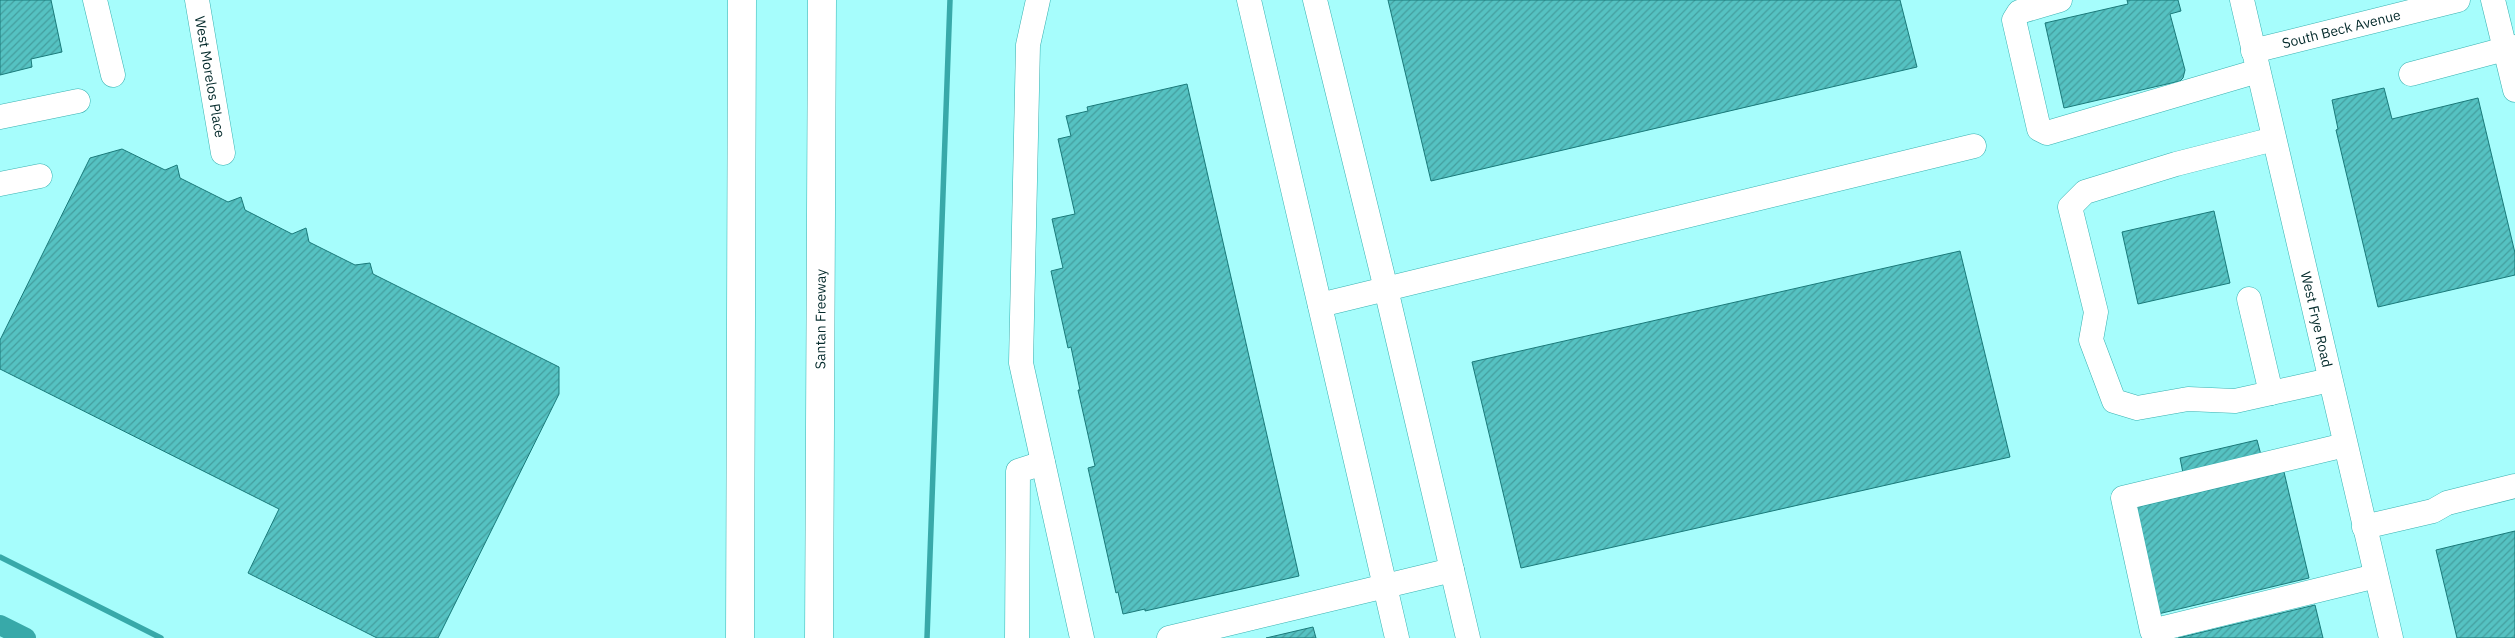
<svg xmlns="http://www.w3.org/2000/svg" width="2515" height="638" font-family="'IBM Plex Sans',sans-serif">
	<style>
		.lines { fill: none; stroke-linecap: round; stroke-linejoin: round }
		.stream { stroke: #38a9a9; stroke-width: 5.5 }
		.canal { stroke: #38a9a9; stroke-width: 20 }
		.building { fill: url(#building-hatch); stroke: #1a7a7a }
		.minor-casing { stroke: #38b1b1; stroke-width: 25 }
		.highway-casing { stroke: #38b1b1; stroke-width: 29 }
		.minor { stroke: #fff; stroke-width: 24 }
		.highway { stroke: #fff; stroke-width: 28 }
		.labels { text-anchor: middle; dominant-baseline: central; stroke-width: 5; stroke-linejoin: round; paint-order: stroke }
		.street-label { font-size: 14px; fill: #042a2b; stroke: #fff }
	</style>
	<defs>
		<pattern id="building-hatch" width="6" height="6" patternUnits="userSpaceOnUse" patternTransform="scale(1.25)"><rect width="6" height="6" fill="#55c2c2"/><path d="M-1 1l2-2M0 6l6-6M5 7l2-2" fill="none" stroke="#449e9e"/></pattern>
	</defs>
	<rect width="100%" height="100%" fill="#a6fdfc"/>
	<g class="lines">
		<path class="stream" d="M0,557L161,638
			M927,638L950,0"/>
		<path class="canal" d="M0,625L26,638"/>
	</g>
	<path class="building" d="M0,0H51L62,52L31,59L32,67L0,75Z
		M1388,0H1900L1917,67L1431,181Z
		M2127,0H2178L2181,11L2170,14L2185,70L2183,78L2180,81L2064,108L2045,23L2128,4Z
		M1187,84L1299,576L1145,611V609L1123,614L1118,592L1116,593L1088,468L1095,466L1078,390H1080L1071,347L1068,348L1051,271L1063,268L1052,219L1075,214L1058,139L1071,136L1066,116L1088,111L1087,107Z
		M2384,88L2392,119L2478,98L2515,253V275L2378,307L2336,130L2338,129L2332,100Z
		M122,149L165,170L177,165L180,178L228,202L241,197L245,210L292,234L306,228L309,242L355,265L370,263L373,274L559,367V394L438,638H377L248,573L279,509L0,369V340L90,158Z
		M2214,211L2230,283L2138,304L2122,232Z
		M1960,251L2010,457L1521,568L1472,362Z
		M2257,440L2261,455L2183,473L2180,458Z
		M2284,472L2309,578L2158,614L2133,508Z
		M2515,531V638H2457L2436,550Z
		M2315,605L2323,638H2178Z
		M1313,627L1316,638H1266Z"/>
	<g class="lines">
		<g class="minor-casing">
			<g id="minor">
				<path d="M95,0L113,75"/>
				<path id="s1" d="M197,0L223,153"/>
				<path d="M1038,0L1028,45L1021,363L1082,638"/>
				<path d="M1249,0L1397,638"/>
				<path d="M1315,0L1386,289L1468,638"/>
				<path d="M2060,0L2019,12L2014,20L2039,129L2047,133L2258,71"/>
				<path id="s2" d="M2242,0L2391,638"/>
				<path d="M2493,0L2505,49L2515,47"/>
				<path id="s3" d="M2253,51L2458,0"/>
				<path d="M2411,74L2505,49L2515,90"/>
				<path d="M0,117L78,101"/>
				<path d="M2274,139L2176,164L2085,192L2070,207L2096,312L2091,340L2114,401L2137,408L2188,399L2235,401L2330,380"/>
				<path d="M0,184L40,176"/>
				<path d="M2249,299L2271,393"/>
				<path d="M1320,305L1974,146"/>
				<path d="M2345,445L2123,498L2152,631L2376,576"/>
				<path d="M2364,527L2433,511L2447,503L2515,486"/>
				<path d="M1017,638L1018,471L1043,463"/>
				<path d="M1169,638L1452,570"/>
			</g>
		</g>
		<g class="highway-casing">
			<g id="highway">
				<path d="M740,638L742,0"/>
				<path id="s4" d="M819,638L822,0"/>
			</g>
		</g>
		<use href="#minor" class="minor"/>
		<use href="#highway" class="highway"/>
	</g>
	<g class="labels">
		<g class="street-label">
			<text stroke="none"><textPath href="#s3" startOffset="91">South Beck Avenue</textPath></text>
			<text stroke="none"><textPath href="#s1" startOffset="78">West Morelos Place</textPath></text>
			<text stroke="none"><textPath href="#s4" startOffset="319">Santan Freeway</textPath></text>
			<text stroke="none"><textPath href="#s2" startOffset="328">West Frye Road</textPath></text>
		</g>
	</g>
</svg>
